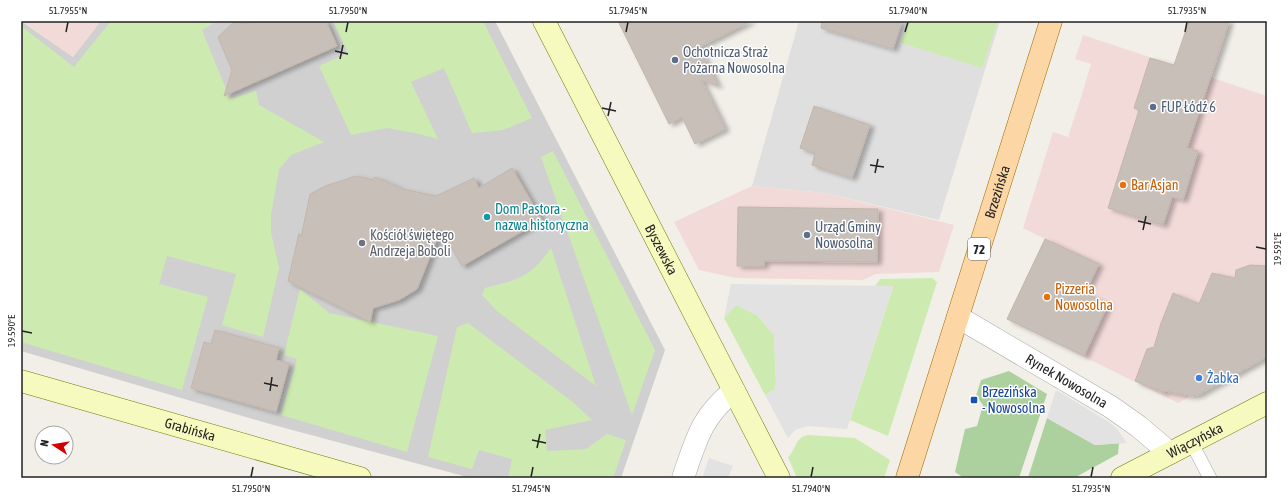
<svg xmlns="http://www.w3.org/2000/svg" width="1288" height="499" font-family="'Asap Condensed',sans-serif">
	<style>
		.residential { fill: #e0dfdf }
		.commercial { fill: #f2dad9 }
		.religious { fill: #d0d0d0 }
		.grass { fill: #cdebb0 }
		.forest { fill: #add19e }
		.parking { fill: #e2e2e2 }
		.building { fill: #c7bfb8; stroke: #c4b6ab; filter: url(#shadow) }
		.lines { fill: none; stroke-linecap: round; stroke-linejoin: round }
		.lane-casing { stroke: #a9a9a9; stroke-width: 14 }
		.street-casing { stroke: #a9a9a9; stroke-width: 23 }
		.secondary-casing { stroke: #707d05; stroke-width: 23 }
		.primary-casing { stroke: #a06b00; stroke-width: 23 }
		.lane { stroke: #fff; stroke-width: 13 }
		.street { stroke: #fff; stroke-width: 22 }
		.secondary { stroke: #f7fabf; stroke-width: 22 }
		.primary { stroke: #fcd6a4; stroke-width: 22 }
		.ticks { fill: none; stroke: #222; stroke-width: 1.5 }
		.service-dot { fill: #5c6f8a; stroke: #fff; stroke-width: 1.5 }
		.food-dot { fill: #e8710a; stroke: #fff; stroke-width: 1.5 }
		.culture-dot { fill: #0f9aa8; stroke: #fff; stroke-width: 1.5 }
		.worship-dot { fill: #6b7280; stroke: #fff; stroke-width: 1.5 }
		.shop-dot { fill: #3f7fe0; stroke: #fff; stroke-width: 1.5 }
		.transit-dot { fill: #1a4fb4; stroke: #fff; stroke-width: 1.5 }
		.labels { text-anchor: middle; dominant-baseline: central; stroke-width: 3; stroke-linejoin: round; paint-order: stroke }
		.shield { fill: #fff; stroke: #646464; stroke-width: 1 }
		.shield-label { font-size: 13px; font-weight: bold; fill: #222 }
		.service-label { font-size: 14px; fill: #4e5e75; stroke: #fff; text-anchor: start }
		.food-label { font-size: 14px; fill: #c56008; stroke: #fff; text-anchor: start }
		.street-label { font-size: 14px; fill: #222; stroke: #fff }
		.culture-label { font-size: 14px; fill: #0d838f; stroke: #fff; text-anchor: start }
		.worship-label { font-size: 14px; fill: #5b616d; stroke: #fff; text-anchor: start }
		.shop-label { font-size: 14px; fill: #366cbe; stroke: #fff; text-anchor: start }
		.transit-label { font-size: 14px; fill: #164399; stroke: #fff; text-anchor: start }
		.neatline { fill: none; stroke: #222; stroke-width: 1.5 }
		.ticks-label { font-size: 10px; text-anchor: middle; fill: #222 }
	</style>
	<defs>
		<filter id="shadow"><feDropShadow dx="4.5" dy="2.5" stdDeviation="2" flood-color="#0004"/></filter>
	</defs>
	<rect width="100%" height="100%" fill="#f2efe9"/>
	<path class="residential" d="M799,21H1000L939,220L825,193L752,186Z"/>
	<path class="commercial" d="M22,21H101L73,57Z
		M1083,35L1267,96V356L1178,403L1007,319L1045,239L1023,228L1053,132L1068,137L1082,94L1091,64L1075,59Z
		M752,186L825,193L954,225L939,272L876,274L863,280L736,278L699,270L674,222Z"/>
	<path class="religious" d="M21,21L73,57L101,21H495L665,350L621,478H471L270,424L21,351Z"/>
	<path class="grass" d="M111,21H217L202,30L230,99L256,91L259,105L324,142L291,155L279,169L271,215V232L279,268L263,337L222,325L236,274L167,256L159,284L208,297L182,390L21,342V26L74,67Z
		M333,21H483L532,118L503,130L472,133L444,68L411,82L438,139L415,133L387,128L351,135L319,66L348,53Z
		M908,21H998L982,68L901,43Z
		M553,151L655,350L632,415L541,157Z
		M551,248L596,386L497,311L482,295L485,288C519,279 530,278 551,248Z
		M932,278L937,282L888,436L850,420L893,287L875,286L880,279Z
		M300,289L329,313L438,336L407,452L281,415L297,359L284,355Z
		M736,305L757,315L774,335L776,384L775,389L765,395L724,318Z
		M468,323L574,403L592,420L545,430L547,451L586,449L607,434L626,440L613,478H508L512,459L479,450L472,469L428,457L457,327Z
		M809,435L855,438L890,460L884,478H797L788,457C797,449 794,437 809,435Z"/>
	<path class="forest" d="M1009,371L1047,394L1019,478H964L955,472L965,429L977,426L983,405L976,396L981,380Z
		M1047,418L1095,445L1119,443L1118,454L1074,478H1028Z"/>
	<path class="parking" d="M731,284L893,286L847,429L807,426L795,430L788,438L765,395L775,389L776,384L774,335L757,315L736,305L724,318Z
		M1056,390L1109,422L1117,429L1127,443L1095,445L1047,418Z
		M709,458L733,466L728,478H702Z"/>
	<path class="building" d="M235,21L246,24L252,21H326L337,46L224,96L232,70L218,37Z
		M618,21H751L699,47L718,86L701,80L725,129L695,144L682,117L669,124Z
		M822,21H902L893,49L821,28Z
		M1189,21H1229L1187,148L1198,151L1183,200L1172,197L1163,225L1108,208L1139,110L1134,108L1150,58L1174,65Z
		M814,106L870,125L852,178L812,165L815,153L800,148Z
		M512,168L542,220L462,266L441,229L417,289L399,300L373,308L370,322L288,281L299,233L301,237L310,194L325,186L356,176L373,180L375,177L402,189L436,196L474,178L479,188Z
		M738,207L878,209L877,262L764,261V266H737Z
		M1045,239L1099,264L1085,293L1108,304L1084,356L1007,319Z
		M1250,265L1267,266V357L1198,395L1190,396L1165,391L1164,393L1135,381L1147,349L1154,347L1161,323L1173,293L1199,304L1212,273L1235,278L1236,270Z
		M215,330L279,348L276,360L289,364L276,412L191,388L204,342L211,344Z"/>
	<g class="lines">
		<g class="lane-casing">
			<path id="lane" d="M1191,442L1210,478"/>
		</g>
		<g class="street-casing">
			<g id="street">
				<path id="s1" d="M958,317L1111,407L1138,426L1170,453"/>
				<path d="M683,478C696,441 701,416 734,391"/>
			</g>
		</g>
		<g class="secondary-casing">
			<g id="secondary">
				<path id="s2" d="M544,21L779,478"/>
				<path id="s3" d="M21,381L360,478"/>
				<path id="s4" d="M1122,478L1267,403"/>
			</g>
		</g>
		<g class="primary-casing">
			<g id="primary">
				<path id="s5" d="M907,478L1051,21"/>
			</g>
		</g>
		<use href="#lane" class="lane"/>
		<use href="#street" class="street"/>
		<use href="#secondary" class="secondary"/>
		<use href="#primary" class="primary"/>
	</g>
	<path class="ticks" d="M66,32L68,22M346,32L348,22M626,32L628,22M905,32L908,22M1185,32L1187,22M335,51L348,54M340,59L343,45M602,108L616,111M608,116L611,102M870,165L884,167M875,173L878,159M1138,221L1151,224M1143,230L1146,216M1256,247L1266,249M22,331L32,333M264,383L278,386M270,391L272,377M532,440L546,443M537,448L540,434M251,477L253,467M531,477L533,467M811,477L813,467M1091,477L1093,467"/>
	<g class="service-dot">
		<circle cx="675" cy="60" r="4"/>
		<circle cx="1153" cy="107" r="4"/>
		<circle cx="807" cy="235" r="4"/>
	</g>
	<g class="food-dot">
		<circle cx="1123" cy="185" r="4"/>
		<circle cx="1047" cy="297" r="4"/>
	</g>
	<circle class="culture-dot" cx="487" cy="217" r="4"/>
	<circle class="worship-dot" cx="362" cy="243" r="4"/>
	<circle class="shop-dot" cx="1199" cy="378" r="4"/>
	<rect class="transit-dot" x="970" y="396" width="8" height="8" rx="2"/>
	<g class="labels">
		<rect class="shield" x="968" y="238" width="22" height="22" rx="3"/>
		<g class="shield-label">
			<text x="979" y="249">72</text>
		</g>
		<g class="service-label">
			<text x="683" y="52">Ochotnicza Straż<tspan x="683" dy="16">Pożarna Nowosolna</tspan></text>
			<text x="1161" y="107">FUP Łódź 6</text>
			<text x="815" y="227">Urząd Gminy<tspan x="815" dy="16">Nowosolna</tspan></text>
		</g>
		<g class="food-label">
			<text x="1131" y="185">Bar Asjan</text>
			<text x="1055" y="289">Pizzeria<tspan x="1055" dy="16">Nowosolna</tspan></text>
		</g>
		<g class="street-label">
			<text stroke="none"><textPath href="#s5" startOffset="300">Brzezińska</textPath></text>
			<text stroke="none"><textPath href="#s2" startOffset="257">Byszewska</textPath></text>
			<text stroke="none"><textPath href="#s1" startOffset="126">Rynek Nowosolna</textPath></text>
			<text stroke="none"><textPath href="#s3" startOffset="176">Grabińska</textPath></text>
			<text stroke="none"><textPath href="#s4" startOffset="82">Wiączyńska</textPath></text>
		</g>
		<g class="culture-label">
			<text x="495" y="209">Dom Pastora -<tspan x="495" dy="16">nazwa historyczna</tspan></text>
		</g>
		<g class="worship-label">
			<text x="370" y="235">Kościół świętego<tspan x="370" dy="16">Andrzeja Boboli</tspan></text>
		</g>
		<g class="shop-label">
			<text x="1207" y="378">Żabka</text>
		</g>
		<g class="transit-label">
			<text x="982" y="392">Brzezińska<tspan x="982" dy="16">- Nowosolna</tspan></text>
		</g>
	</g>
	<rect width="1288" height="499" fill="none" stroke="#ffffff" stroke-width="44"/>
	<g transform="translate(54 445) rotate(282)"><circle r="19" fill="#ffffff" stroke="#a7a7a7"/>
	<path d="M0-3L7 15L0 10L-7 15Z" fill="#d40000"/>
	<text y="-6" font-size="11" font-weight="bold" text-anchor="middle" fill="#222222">N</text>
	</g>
	<rect x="22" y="22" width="1244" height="455" class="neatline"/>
	<g class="ticks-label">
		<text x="68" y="14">51.7955°N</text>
		<text x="348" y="14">51.7950°N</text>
		<text x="628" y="14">51.7945°N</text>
		<text x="908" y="14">51.7940°N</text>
		<text x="1187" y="14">51.7935°N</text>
		<text transform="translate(1277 249) rotate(-90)" y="4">19.591°E</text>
		<text transform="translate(11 331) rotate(-90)" y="4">19.590°E</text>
		<text x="251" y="492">51.7950°N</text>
		<text x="531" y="492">51.7945°N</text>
		<text x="811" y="492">51.7940°N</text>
		<text x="1091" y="492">51.7935°N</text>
	</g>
</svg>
